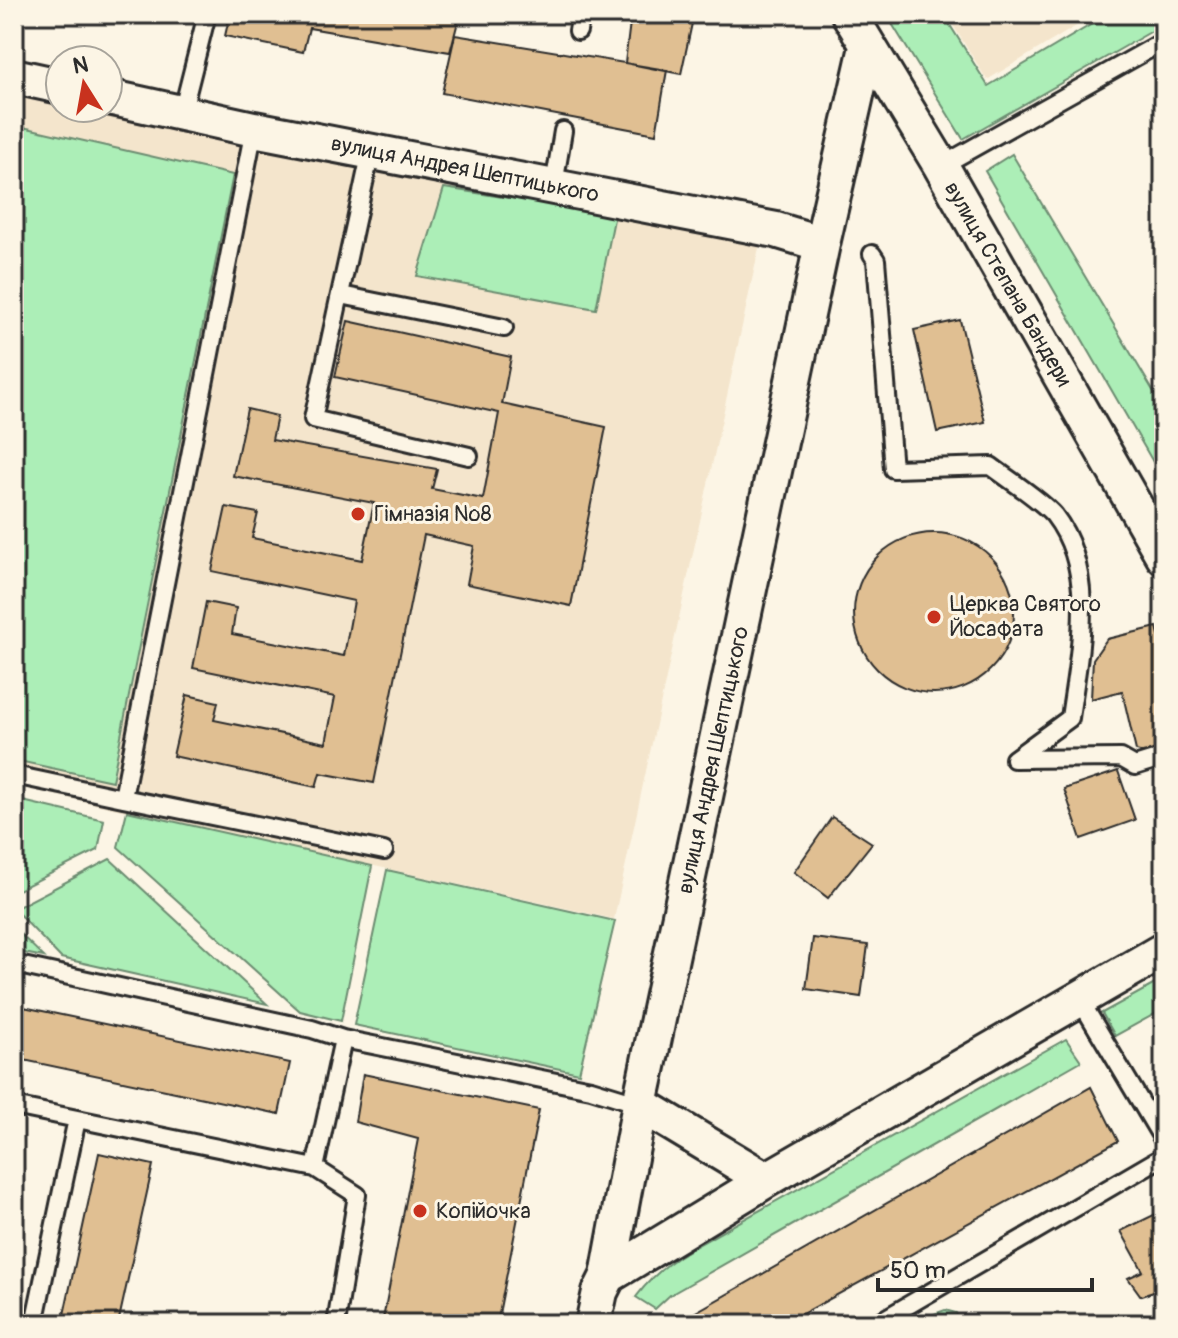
<svg xmlns="http://www.w3.org/2000/svg" width="1178" height="1338" font-family="Pangolin,sans-serif">
	<style>
		.built { fill: #f4e5cc }
		.green { fill: #aceeb7; stroke: #6c8c71; stroke-width: 2 }
		.building { fill: #e0bf92; stroke: #2b2b2b; stroke-width: 2 }
		.lines { fill: none; stroke-linecap: round; stroke-linejoin: round }
		.lane-casing { stroke: #2b2b2b; stroke-width: 22 }
		.street-casing { stroke: #2b2b2b; stroke-width: 40 }
		.lane { stroke: #fcf5e5; stroke-width: 16 }
		.street { stroke: #fcf5e5; stroke-width: 34 }
		.poi-dot { fill: #c8321e; stroke: #fcf5e5; stroke-width: 3 }
		.labels { text-anchor: middle; dominant-baseline: central; stroke-width: 6; stroke-linejoin: round; paint-order: stroke }
		.street-label { font-size: 22px; fill: #2b2b2b; stroke: #fcf5e5 }
		.poi-label { font-size: 22px; fill: #2b2b2b; stroke: #fcf5e5; text-anchor: start }
	</style>
	<rect width="100%" height="100%" fill="#fcf5e5"/>
	<filter id="ink" filterUnits="userSpaceOnUse"><feTurbulence type="fractalNoise" baseFrequency=".0125" numOctaves="2"/><feDisplacementMap in="SourceGraphic" scale="16" xChannelSelector="R" yChannelSelector="G"/><feConvolveMatrix kernelMatrix="1 2 1 2 8 2 1 2 1" color-interpolation-filters="sRGB"/></filter>
	<g filter="url(#ink)">
		<path class="built" d="M946,14H1096L987,80Z
			M14,95L60,104V108H79L760,243L614,919L14,786Z"/>
		<path class="green" d="M886,14H943L988,86L1109,14H1151L1159,27L963,139Z
			M14,125L233,175L112,781L14,760Z
			M1012,154L1164,409V481L985,171Z
			M444,188L615,214L596,309L417,276Z
			M14,799L104,820L98,850L14,892Z
			M127,811L372,866L341,1021L300,1011L118,847Z
			M110,859L267,1004L61,958L14,909Z
			M387,870L615,921L579,1073L354,1025Z
			M14,928L44,957L14,951Z
			M1164,979V1009L1115,1036L1102,1013Z
			M1066,1039L1081,1061L670,1295L655,1309L636,1297C651,1277 667,1263 689,1250Z
			M945,1310L956,1313L962,1324H929L934,1314Z"/>
		<path class="building" d="M230,14H460L450,52L309,28L303,52L225,36Z
			M631,14H694L681,74L625,63Z
			M455,35L667,70L656,134L442,93Z
			M960,320L985,422L937,432L914,330Z
			M348,321L511,357L502,404L606,427L571,606L467,584L474,546L424,535L374,783L320,773L316,787L173,756L187,695L218,702L214,720L326,743L335,697L193,668L206,602L236,608L232,634L344,656L354,601L212,571L226,507L258,513L252,538L362,560L374,503L233,476L247,409L277,416L272,440L437,469L432,489L483,499L499,413L335,377Z
			M854 613a80 80 0 1 1 160 0a80 80 0 1 1-160 0Z
			M1157,627L1164,655V758L1136,751L1122,691L1091,699L1093,659L1107,639Z
			M1118,771L1135,820L1081,839L1064,789Z
			M832,817L872,843L828,898L794,872Z
			M813,938L868,945L861,997L806,989Z
			M14,1005L290,1063L279,1114L14,1058Z
			M363,1074L539,1110L497,1324H382L418,1139L355,1122Z
			M1091,1087L1118,1141L784,1324H685L680,1321Z
			M99,1153L153,1165L118,1324H62Z
			M1164,1210V1301L1153,1292L1141,1296L1128,1278L1143,1271L1121,1231Z"/>
		<g class="lines">
			<g class="lane-casing">
				<path id="lane" d="M578,31L581,14
					M182,113L207,14
					M371,151L313,419L469,456
					M941,166L1164,41
					M554,185L563,131
					M872,254L876,260L893,469L991,466C1008,479 1041,500 1054,515C1098,572 1079,653 1070,718L1014,759L1121,758L1135,766L1164,757
					M341,295L504,328
					M14,775L123,798L254,129
					M123,798L384,851
					M14,964L312,1029L343,1039L591,1089L640,1104
					M1080,1000L1164,1141
					M14,1106L315,1168L357,1195L336,1324
					M315,1168L343,1039
					M34,1324L77,1119
					M876,1324L1164,1156"/>
			</g>
			<g class="street-casing">
				<path id="street" d="M849,14L941,166L1164,557
					M14,76L60,86
					M108,97L254,129L776,230L822,244
					M640,1104L766,1180
					M608,1276L766,1180L1164,950
					M593,1324L600,1292L608,1276L640,1104L822,244L867,47"/>
			</g>
			<use href="#lane" class="lane"/>
			<use href="#street" class="street"/>
		</g>
	</g>
	<g class="poi-dot">
		<circle cx="358" cy="514" r="8"/>
		<circle cx="934" cy="617" r="8"/>
		<circle cx="420" cy="1211" r="8"/>
	</g>
	<g class="labels">
		<g class="street-label">
			<text transform="translate(465 169) rotate(11)">вулиця Андрея Шептицького</text>
			<text transform="translate(1008 284) rotate(60)">вулиця Степана Бандери</text>
			<text transform="translate(713 760) rotate(-78)">вулиця Андрея Шептицького</text>
		</g>
		<g class="poi-label">
			<text x="374" y="514">Гімназія №8</text>
			<text x="950" y="604">Церква Святого<tspan x="950" dy="25">Йосафата</tspan></text>
			<text x="436" y="1211">Копійочка</text>
		</g>
	</g>
	<rect width="1178" height="1338" fill="none" stroke="#fcf5e5" stroke-width="48"/>
	<rect x="24" y="24" width="1130" height="1290" fill="none" stroke="#2b2b2b" stroke-width="3" filter="url(#ink)"/>
	<g transform="translate(84 84) rotate(349)"><circle r="38" fill="#fcf5e5" stroke="#a8a49b" stroke-width="2"/>
	<path d="M0-6L14 30L0 20L-14 30Z" fill="#c8321e"/>
	<text y="-12" font-size="22" font-weight="bold" text-anchor="middle" fill="#2b2b2b">N</text>
	</g>
	<path d="M878 1278v12h214v-12" fill="none" stroke="#2b2b2b" stroke-width="4"/>
	<text x="890" y="1278" font-size="24" fill="#2b2b2b" stroke="#fcf5e5" stroke-width="6" paint-order="stroke">50 m</text>
</svg>
